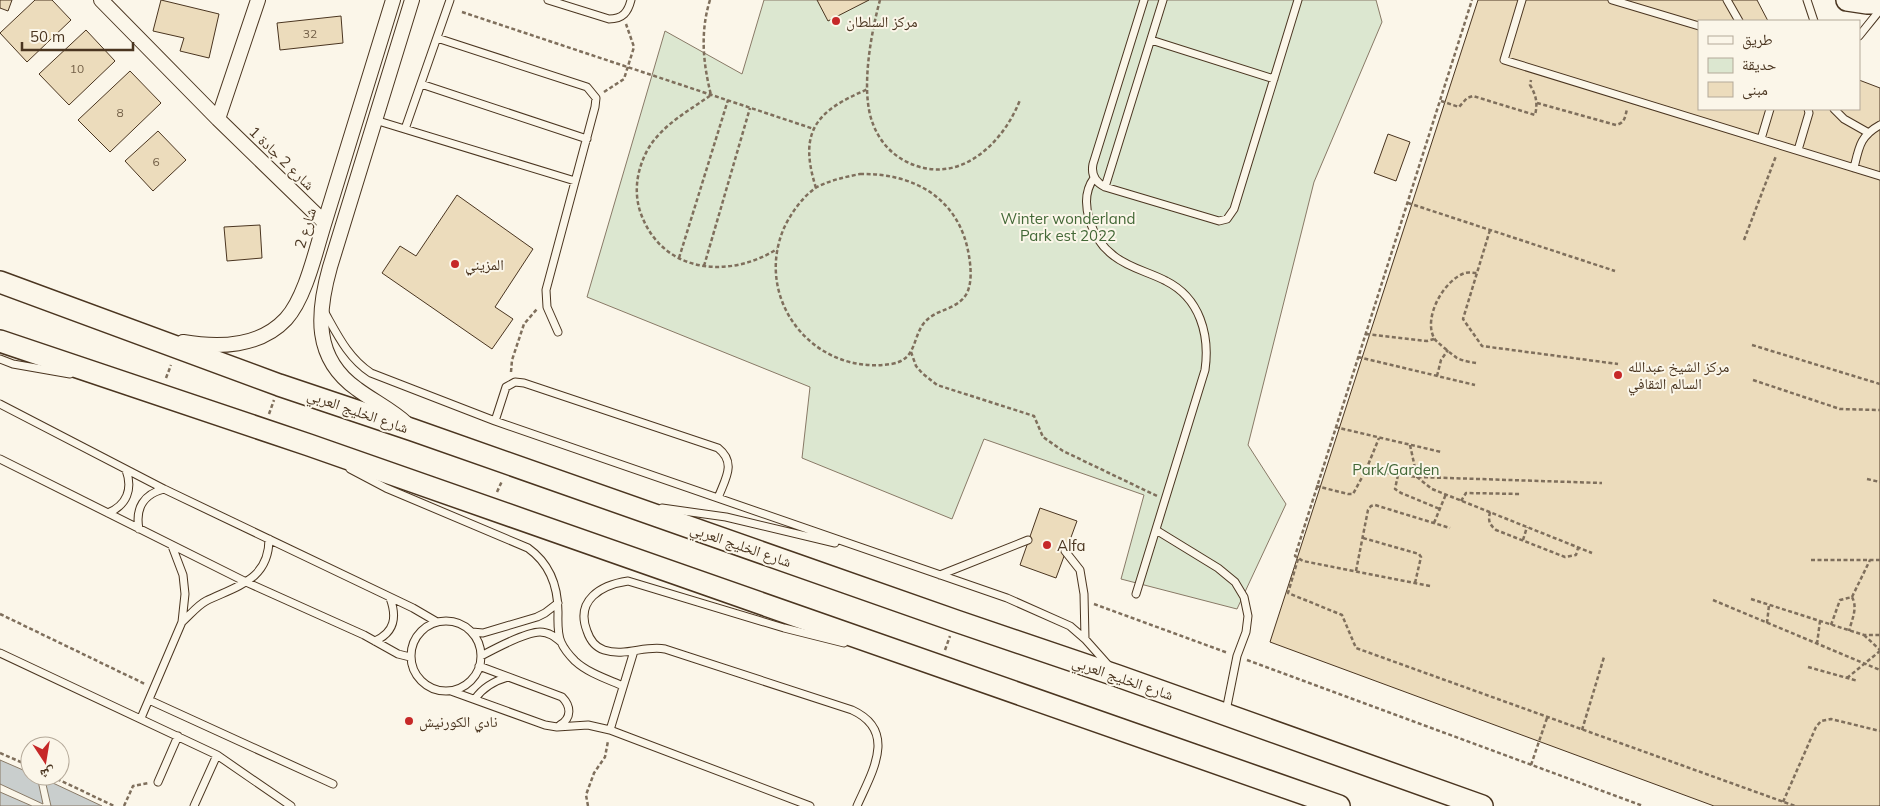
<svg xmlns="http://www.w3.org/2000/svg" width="1880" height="806" font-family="Mulish,'Noto Naskh Arabic',sans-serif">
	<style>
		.green { fill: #dce7d0; stroke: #887966 }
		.water { fill: #c9cecd; stroke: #887966 }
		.pier { fill: #fbf6e9; stroke: #887966 }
		.building { fill: #ecdcbc; stroke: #4a3520 }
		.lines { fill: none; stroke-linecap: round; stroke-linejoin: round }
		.service-casing { stroke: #4a3520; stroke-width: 9 }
		.minor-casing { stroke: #4a3520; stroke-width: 16 }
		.primary-casing { stroke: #4a3520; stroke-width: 24 }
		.path { stroke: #7f6f5c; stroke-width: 2.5; stroke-dasharray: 4 2.5; stroke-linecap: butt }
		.service { stroke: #fbf6e9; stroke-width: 7 }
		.minor { stroke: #fbf6e9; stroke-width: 14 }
		.primary { stroke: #fbf6e9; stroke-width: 21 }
		.poi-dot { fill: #c62828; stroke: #fbf6e9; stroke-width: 2 }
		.labels { text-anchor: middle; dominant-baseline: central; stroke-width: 4; stroke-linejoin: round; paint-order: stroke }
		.number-label { font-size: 12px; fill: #725f47 }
		.poi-label { font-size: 15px; fill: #4a3520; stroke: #fbf6e9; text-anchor: start }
		.street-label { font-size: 15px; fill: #4a3520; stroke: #fbf6e9 }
		.park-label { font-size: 15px; fill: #436837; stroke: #fbf6e9 }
	</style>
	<rect width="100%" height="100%" fill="#fbf6e9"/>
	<path class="green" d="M764,0H1376L1382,22L1314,182L1248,445L1286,504L1237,609L1121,579L1144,495L984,439L952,519L802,458L810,387L587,297L665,31L742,74Z"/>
	<path class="water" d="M0,760L30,773V776H38L102,806H0Z"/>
	<path class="pier" d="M37,776L45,780L51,806H32L0,792V784L43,804Z"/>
	<path class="building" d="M0,0H12L8,11L0,8Z
		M35,0H52L71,20L27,62L0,33Z
		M161,0L219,14L209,58L180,51L184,38L153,31Z
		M817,0H869L828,21Z
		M1478,0H1757L1768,21H1699V109H1859V80L1880,88V806H1714L1270,642Z
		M341,16L343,43L280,50L277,23Z
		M86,30L115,61L69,105L39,74Z
		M130,71L161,103L110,152L78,120Z
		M158,131L186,160L153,191L125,161Z
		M1388,134L1410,142L1396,181L1374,173Z
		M457,195L533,249L495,307L513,319L492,349L382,273L400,246L416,256Z
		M260,225L262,258L227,261L224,227Z
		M1040,508L1077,521L1056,578L1020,565Z"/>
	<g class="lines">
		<g class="service-casing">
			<path id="service" d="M548,0L609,19C623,19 628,12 631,0
				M1144,0L1093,164C1091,174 1095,182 1105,187L1219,221L1227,219L1234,209L1298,0
				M1522,0L1504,60L1880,176
				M1612,0L1699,26
				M1727,0L1739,21
				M1807,0L1814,21
				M1859,36L1880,10
				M437,38L587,87L596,98L595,107L546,290L547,307L558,332
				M1151,40L1274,79
				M421,84L587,139
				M1834,109L1844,119L1867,132
				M375,120L575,181
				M405,129L450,0
				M1761,139L1770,109
				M1798,150L1809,113L1808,109
				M1854,168C1859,147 1860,136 1880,125
				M1094,178C1077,201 1092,240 1114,256C1129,268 1149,272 1166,281C1200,298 1210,335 1205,370L1136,594
				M1105,187L1163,0
				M324,311C337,334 348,358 371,373L495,421L1007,598L1070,626L1085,639L1109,666
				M0,359L13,364L70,374
				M0,404L164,489L413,608L437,622
				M495,421L506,387L515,382L524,383L718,448C737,463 725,479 718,498
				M0,459L246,582L364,635L398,654L410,657
				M350,469L386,488L528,548C549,563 558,586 558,612C558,621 557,633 561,642C564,649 570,656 575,661C588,673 607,679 623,686
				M662,508L726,517L835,543
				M108,513C127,505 133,489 126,470
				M139,529C135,508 144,494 164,489
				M1156,530L1218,568L1235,582L1244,597L1248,616L1246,632L1237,656L1226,711
				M1065,551L1080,570L1084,594L1085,639
				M940,575L1028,540
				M411 656a35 35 0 1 1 70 0a35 35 0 1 1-70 0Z
				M182,622C190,615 198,605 206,601C237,586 269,580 269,539
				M472,632L483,633L537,617L545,613L558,603
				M375,641C395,632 397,617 390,598
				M844,643L784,628L628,581C601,585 575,600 587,631C590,640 595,647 604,650C625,657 645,645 665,649L852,710C898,731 872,772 857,806
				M0,653L217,755L291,806
				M481,656C494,649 526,632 540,632C549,632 555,637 561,642
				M479,666L562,697C571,706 572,718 560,725
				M451,691L545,725L557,727L588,725L610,730L810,806
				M475,699C483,687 494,681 508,677
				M149,700L333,784
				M141,718L182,622L185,594L183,575L172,546
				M610,730L634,651
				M158,782L178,736
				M194,806L217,755"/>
		</g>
		<g class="minor-casing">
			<path id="minor" d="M101,0L218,119L324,222
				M218,119L258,0
				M183,342C218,348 260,347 286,319C306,297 316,249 325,221C348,147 370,74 393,0
				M407,424C392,410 373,401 357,389C313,358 317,313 330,267L412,0"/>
		</g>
		<g class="primary-casing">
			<path id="primary" d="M1847,0L1867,3H1880
				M0,282L279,385L413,430L956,621L1118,676L1482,806
				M0,341L309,445L1339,806"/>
		</g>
		<path class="path" d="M710,0C700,32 703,63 711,95C690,110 662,125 648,149C637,169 633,192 641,214C663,274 730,279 777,249
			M880,0C871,33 860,92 873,124C879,140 890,153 905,161C956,188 1002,146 1020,100
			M462,12L814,129
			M604,92L624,79L634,47L626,24
			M1441,101L1459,107L1467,98L1473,96L1535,115C1538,103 1536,95 1530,85L1531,80
			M1537,103L1616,125C1625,123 1625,117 1627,109
			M860,174C915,173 960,199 969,256C971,268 972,282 967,293C957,311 936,308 924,323C912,338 917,360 891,364C814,376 753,300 784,228C791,213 803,196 817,187C831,180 845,177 860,174Z
			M816,188C798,131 816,111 868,89
			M1408,203L1615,271
			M1490,230L1463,319L1482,346L1618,364
			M1744,240L1776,156
			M679,258L728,100
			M704,266L750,108
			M1366,334L1427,341L1434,339
			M1752,345L1880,384
			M911,352L916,366L922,373L937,385L1034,416L1043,437L1063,451L1157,496
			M1358,357L1475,385
			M1476,363C1470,362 1463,361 1457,358C1454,356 1435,341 1434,338C1423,317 1444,280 1465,273C1469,272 1473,273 1477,273
			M511,372L512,360L524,324L537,309
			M1437,376L1441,360L1448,350
			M166,378L171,365
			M1753,380L1840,409L1880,410
			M269,414L274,400
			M1335,427L1441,452
			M1410,445L1417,477L1432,489L1592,553
			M1366,470L1417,477L1602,483
			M1398,475L1395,489L1401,493L1440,509
			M1867,479L1880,482
			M1316,486L1348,494H1353L1366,470L1379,438
			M497,492L502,481
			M1461,501L1466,493L1521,494
			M1490,512C1488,521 1489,524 1496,530L1565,557L1576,555L1578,548
			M1434,523L1446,494
			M1363,538L1419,554L1421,557L1415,583
			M1523,540L1527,527
			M1298,559L1288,593L1342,615L1356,648L1795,806
			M1811,560H1880
			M1356,571L1368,510L1371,506L1375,505L1450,528
			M1430,586L1303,561L1295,556L1472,0
			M1852,597L1870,560
			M1751,599L1864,635H1880
			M1713,600L1880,670
			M1094,604L1228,653
			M0,614L145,684
			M1767,623L1769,605
			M1831,625L1840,600L1852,597C1858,608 1852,619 1849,631
			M1864,635L1880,650
			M1817,644L1820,621
			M945,650L950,636
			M1247,660L1643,806
			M1808,667L1858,681
			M1847,678L1880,651
			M1582,730L1604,657
			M0,753L30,766
			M1531,765L1547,718
			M40,776V777
			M51,776L114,806
			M1783,802L1816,727L1821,721L1831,719L1880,731
			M124,806L133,786L149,783
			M588,806L586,795L594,773L605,757L608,741"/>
		<use href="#service" class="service"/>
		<use href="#minor" class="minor"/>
		<use href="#primary" class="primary"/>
	</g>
	<g class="poi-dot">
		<circle cx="836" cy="21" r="5"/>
		<circle cx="455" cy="264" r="5"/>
		<circle cx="1618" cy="375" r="5"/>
		<circle cx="1047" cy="545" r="5"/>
		<circle cx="409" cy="721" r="5"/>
	</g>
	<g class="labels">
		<g class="number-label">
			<text x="310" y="33">32</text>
			<text x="77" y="68">10</text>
			<text x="120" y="112">8</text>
			<text x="156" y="161">6</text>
		</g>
		<g class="poi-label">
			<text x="846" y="21">مركز السلطان</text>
			<text x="465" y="264">المزيني</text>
			<text x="1628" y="366">مركز الشيخ عبدالله<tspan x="1628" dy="17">السالم الثقافي</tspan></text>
			<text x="1057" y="545">Alfa</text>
			<text x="419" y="721">نادي الكورنيش</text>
		</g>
		<g class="street-label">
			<text transform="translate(282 158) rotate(44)">شارع 2 جادة 1</text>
			<text transform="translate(305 228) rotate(-73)">شارع 2</text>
			<text transform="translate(358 411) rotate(19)">شارع الخليج العربي</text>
			<text transform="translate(741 545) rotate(19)">شارع الخليج العربي</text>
			<text transform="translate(1123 678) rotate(19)">شارع الخليج العربي</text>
		</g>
		<g class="park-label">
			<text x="1068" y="218">Winter wonderland<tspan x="1068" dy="17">Park est 2022</tspan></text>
			<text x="1396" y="469">Park/Garden</text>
		</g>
	</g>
	<rect x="1698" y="20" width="162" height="90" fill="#fbf6e9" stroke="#b4a999"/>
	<rect x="1708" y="36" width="25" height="8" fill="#fbf6e9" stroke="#b4a999"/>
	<text x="1742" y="45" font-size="15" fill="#4a3520">طريق</text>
	<rect x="1708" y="58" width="25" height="15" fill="#dce7d0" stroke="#b4a999"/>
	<text x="1742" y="70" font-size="15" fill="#4a3520">حديقة</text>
	<rect x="1708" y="82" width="25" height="15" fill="#ecdcbc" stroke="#b4a999"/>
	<text x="1742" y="95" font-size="15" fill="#4a3520">مبنى</text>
	<g transform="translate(45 761) rotate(168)"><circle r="24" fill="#fbf6e9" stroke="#b4a999"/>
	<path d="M0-4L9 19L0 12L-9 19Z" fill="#c62828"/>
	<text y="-8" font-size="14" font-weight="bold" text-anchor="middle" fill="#4a3520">ش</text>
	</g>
	<path d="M22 42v8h111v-8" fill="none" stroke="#4a3520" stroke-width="2.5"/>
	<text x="30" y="42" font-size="15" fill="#4a3520" stroke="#fbf6e9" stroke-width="4" paint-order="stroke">50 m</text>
</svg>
